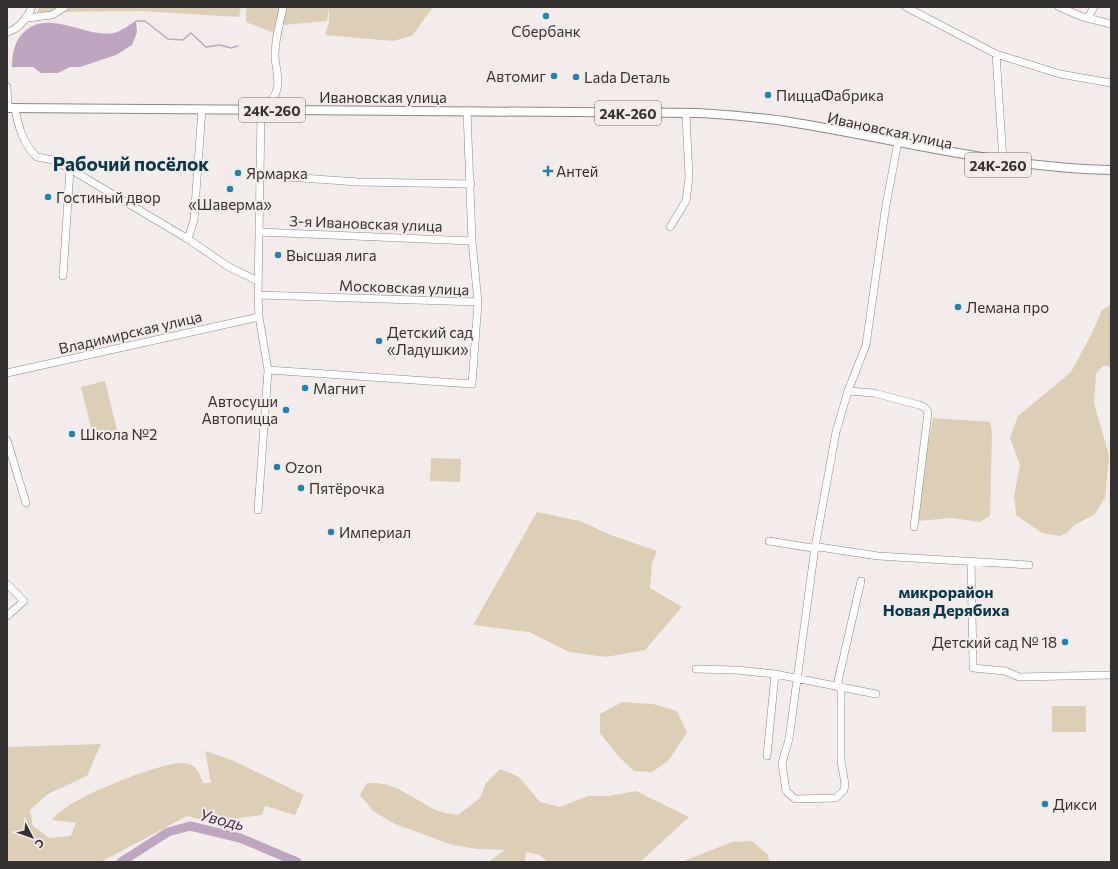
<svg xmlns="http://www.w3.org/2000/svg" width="1118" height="869" font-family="Commissioner,sans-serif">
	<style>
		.green { fill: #dccfb6 }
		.water { fill: #bea6c1 }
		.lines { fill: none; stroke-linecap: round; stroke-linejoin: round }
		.stream { stroke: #bea6c1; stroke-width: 1.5 }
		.river { stroke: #bea6c1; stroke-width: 9 }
		.minor-casing { stroke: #8d8685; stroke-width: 8 }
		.major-casing { stroke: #8d8685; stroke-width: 10 }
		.minor { stroke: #fff; stroke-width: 7 }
		.major { stroke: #fff; stroke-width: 8 }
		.poi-dot { fill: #1f83ad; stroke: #f4eceb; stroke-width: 1.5 }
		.labels { text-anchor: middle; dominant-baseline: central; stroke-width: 4; stroke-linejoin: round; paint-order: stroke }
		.shield { fill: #f4eceb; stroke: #6e6968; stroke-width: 1 }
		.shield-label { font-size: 14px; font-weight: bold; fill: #343130 }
		.poi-label { font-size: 15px; fill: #343130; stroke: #f4eceb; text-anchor: start }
		.street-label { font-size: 15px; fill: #343130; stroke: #f4eceb }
		.neighbourhood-label { font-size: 16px; font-weight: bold; fill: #08384c; stroke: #f4eceb }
		.water-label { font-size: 16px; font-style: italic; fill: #4a294f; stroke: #f4eceb }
		.district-label { font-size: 19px; font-weight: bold; fill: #08384c; stroke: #f4eceb }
	</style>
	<rect width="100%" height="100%" fill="#f4eceb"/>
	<path class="green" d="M40,7H241L239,17L141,11L37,12Z
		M246,7H329L327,21L283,25L282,36L246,22Z
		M329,7H433L412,36L393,41L325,35L329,22Z
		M1111,305V366H1103L1096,374L1094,403L1109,456L1105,497L1095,514L1073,526L1067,533L1060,536L1042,533L1016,515L1014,496L1020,465L1010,438L1018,416L1071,372L1092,333L1102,310Z
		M105,381L118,434L94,440L81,387Z
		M933,418L990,422L992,432L990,516L980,522L952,518L918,521L929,437Z
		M431,458L461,459L460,482L430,481Z
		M537,512L580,521L611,535L657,551L652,563L650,588L682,607L645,650L606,657L569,652L529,632L473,625Z
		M622,702L653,704L677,711L687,733L668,761L652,772L634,771L618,756L600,733V714Z
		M1052,706H1086V732H1052Z
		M101,744L87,776L48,794L30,810L33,826L49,838L71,836L76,823L51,820C61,810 72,803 84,797C100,788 174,757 189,764C198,767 200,775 203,783H211L205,751L232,760L304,795L295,815L265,806L262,815L209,822L187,816L101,862H7V747Z
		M500,769L519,777L540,802L560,807L588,796H609L636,791L689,817L640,862H547L540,855L526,852L525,862H488L505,850L477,849L453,845L395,824L373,811L360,795L367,783C394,781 413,799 436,810C443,813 451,814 458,815L480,798L486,783Z
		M752,841L768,855L769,862H681L732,842Z"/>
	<path class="water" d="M136,21L137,32L132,45L116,55L80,67H70L58,73H41L33,67H12C12,55 14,42 23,33C48,7 87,39 114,33C122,31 130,24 136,21Z"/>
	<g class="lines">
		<path class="stream" d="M136,21H145L168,39L183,40L191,33L206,47L220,45L231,48L238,46"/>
		<path class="river" d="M121,862L168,832L190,826L240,838L297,862"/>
		<g class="minor-casing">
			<path id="minor" d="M906,7L996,54L1060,74L1111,83
				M1059,7L1083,17L1111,24
				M27,18L52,15L65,7
				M1088,18L1094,7
				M7,32C20,29 27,18 32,7
				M996,54L1003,161
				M7,87L8,108
				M15,108C18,126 23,144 37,157L53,160L70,169L188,239L229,267L258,281
				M259,175L358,182L471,184
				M670,227L686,201L689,177L686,114
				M259,232L472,241
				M188,239L194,220L202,109
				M63,276L70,169
				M258,295L478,302L472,241L467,111
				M268,370L472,384L478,302
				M7,373L259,317
				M848,391L874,393L919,405L924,407L928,412L914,527
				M7,440L26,503
				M258,510L268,370L259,317L258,295L261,115C265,105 275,100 277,89C280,78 275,66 275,55C275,38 280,24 283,7
				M769,541L812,548L819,547L878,556L1029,565
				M971,562L973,663
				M861,581L838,681L841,691V761L845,784L844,790L836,798L795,799L786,791L782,763L789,739L815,547L836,432L848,391L866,345L886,205L898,142
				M7,584L24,601L7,616
				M973,668L1005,671L1019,677L1111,675
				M696,669L736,670L775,674L876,694
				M767,756L775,674"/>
		</g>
		<g class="major-casing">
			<path id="major" d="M7,108L699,113C729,115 760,117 790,122C897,139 1002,168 1111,170"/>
		</g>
		<use href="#minor" class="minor"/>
		<use href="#major" class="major"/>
	</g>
	<g class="poi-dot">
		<circle cx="546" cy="16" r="4"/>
		<circle cx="554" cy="76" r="4"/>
		<circle cx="576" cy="77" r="4"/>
		<circle cx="768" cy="95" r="4"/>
		<path d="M546 165h4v4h4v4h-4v4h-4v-4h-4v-4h4z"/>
		<circle cx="238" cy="173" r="4"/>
		<circle cx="230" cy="189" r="4"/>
		<circle cx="48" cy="197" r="4"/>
		<circle cx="278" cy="255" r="4"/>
		<circle cx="958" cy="307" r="4"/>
		<circle cx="379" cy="341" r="4"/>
		<circle cx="305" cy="388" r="4"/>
		<circle cx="286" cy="410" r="4"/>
		<circle cx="72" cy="434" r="4"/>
		<circle cx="277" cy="467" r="4"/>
		<circle cx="301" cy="488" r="4"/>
		<circle cx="331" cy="532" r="4"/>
		<circle cx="1065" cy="642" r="4"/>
		<circle cx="1045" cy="804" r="4"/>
	</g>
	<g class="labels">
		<g class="shield">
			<rect x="239" y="98" width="66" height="24" rx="3"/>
			<rect x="595" y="101" width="66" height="24" rx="3"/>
			<rect x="965" y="153" width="66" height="24" rx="3"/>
		</g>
		<g class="shield-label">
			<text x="272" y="110">24К-260</text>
			<text x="628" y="113">24К-260</text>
			<text x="998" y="165">24К-260</text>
		</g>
		<g class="poi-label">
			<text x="546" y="31" text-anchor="middle">Сбербанк</text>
			<text x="546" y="76" text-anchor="end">Автомиг</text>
			<text x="584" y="77">Lada Dеталь</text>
			<text x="776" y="95">ПиццаФабрика</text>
			<text x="556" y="171">Антей</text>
			<text x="246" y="173">Ярмарка</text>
			<text x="56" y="197">Гостиный двор</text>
			<text x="230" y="204" text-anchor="middle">«Шаверма»</text>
			<text x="286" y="255">Высшая лига</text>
			<text x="966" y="307">Лемана про</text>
			<text x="387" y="332">Детский сад<tspan x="387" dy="17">«Ладушки»</tspan></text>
			<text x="313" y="388">Магнит</text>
			<text x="278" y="401" text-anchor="end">Автосуши<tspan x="278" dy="17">Автопицца</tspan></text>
			<text x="80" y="434">Школа №2</text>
			<text x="285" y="467">Ozon</text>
			<text x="309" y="488">Пятёрочка</text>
			<text x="339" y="532">Империал</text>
			<text x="1057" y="642" text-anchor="end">Детский сад № 18</text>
			<text x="1053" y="804">Дикси</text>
		</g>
		<g class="street-label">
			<text x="383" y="97">Ивановская улица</text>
			<text transform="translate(890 130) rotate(12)">Ивановская улица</text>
			<text transform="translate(366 223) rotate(2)">3-я Ивановская улица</text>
			<text transform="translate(404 287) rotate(2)">Московская улица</text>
			<text transform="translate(130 332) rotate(-13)">Владимирская улица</text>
		</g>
		<g class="neighbourhood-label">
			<text x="946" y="591">микрорайон<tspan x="946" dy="18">Новая Дерябиха</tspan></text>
		</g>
		<g class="water-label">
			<text transform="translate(222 819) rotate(14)">Уводь</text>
		</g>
		<g class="district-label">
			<text x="131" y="163">Рабочий посёлок</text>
		</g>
	</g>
	<rect width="1118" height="869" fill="none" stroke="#343130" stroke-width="16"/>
	<g transform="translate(32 837) rotate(131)" stroke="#f4eceb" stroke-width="3" paint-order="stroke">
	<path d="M0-3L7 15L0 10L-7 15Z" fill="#343130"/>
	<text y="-6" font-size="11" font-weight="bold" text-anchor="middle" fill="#343130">С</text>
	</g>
</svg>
